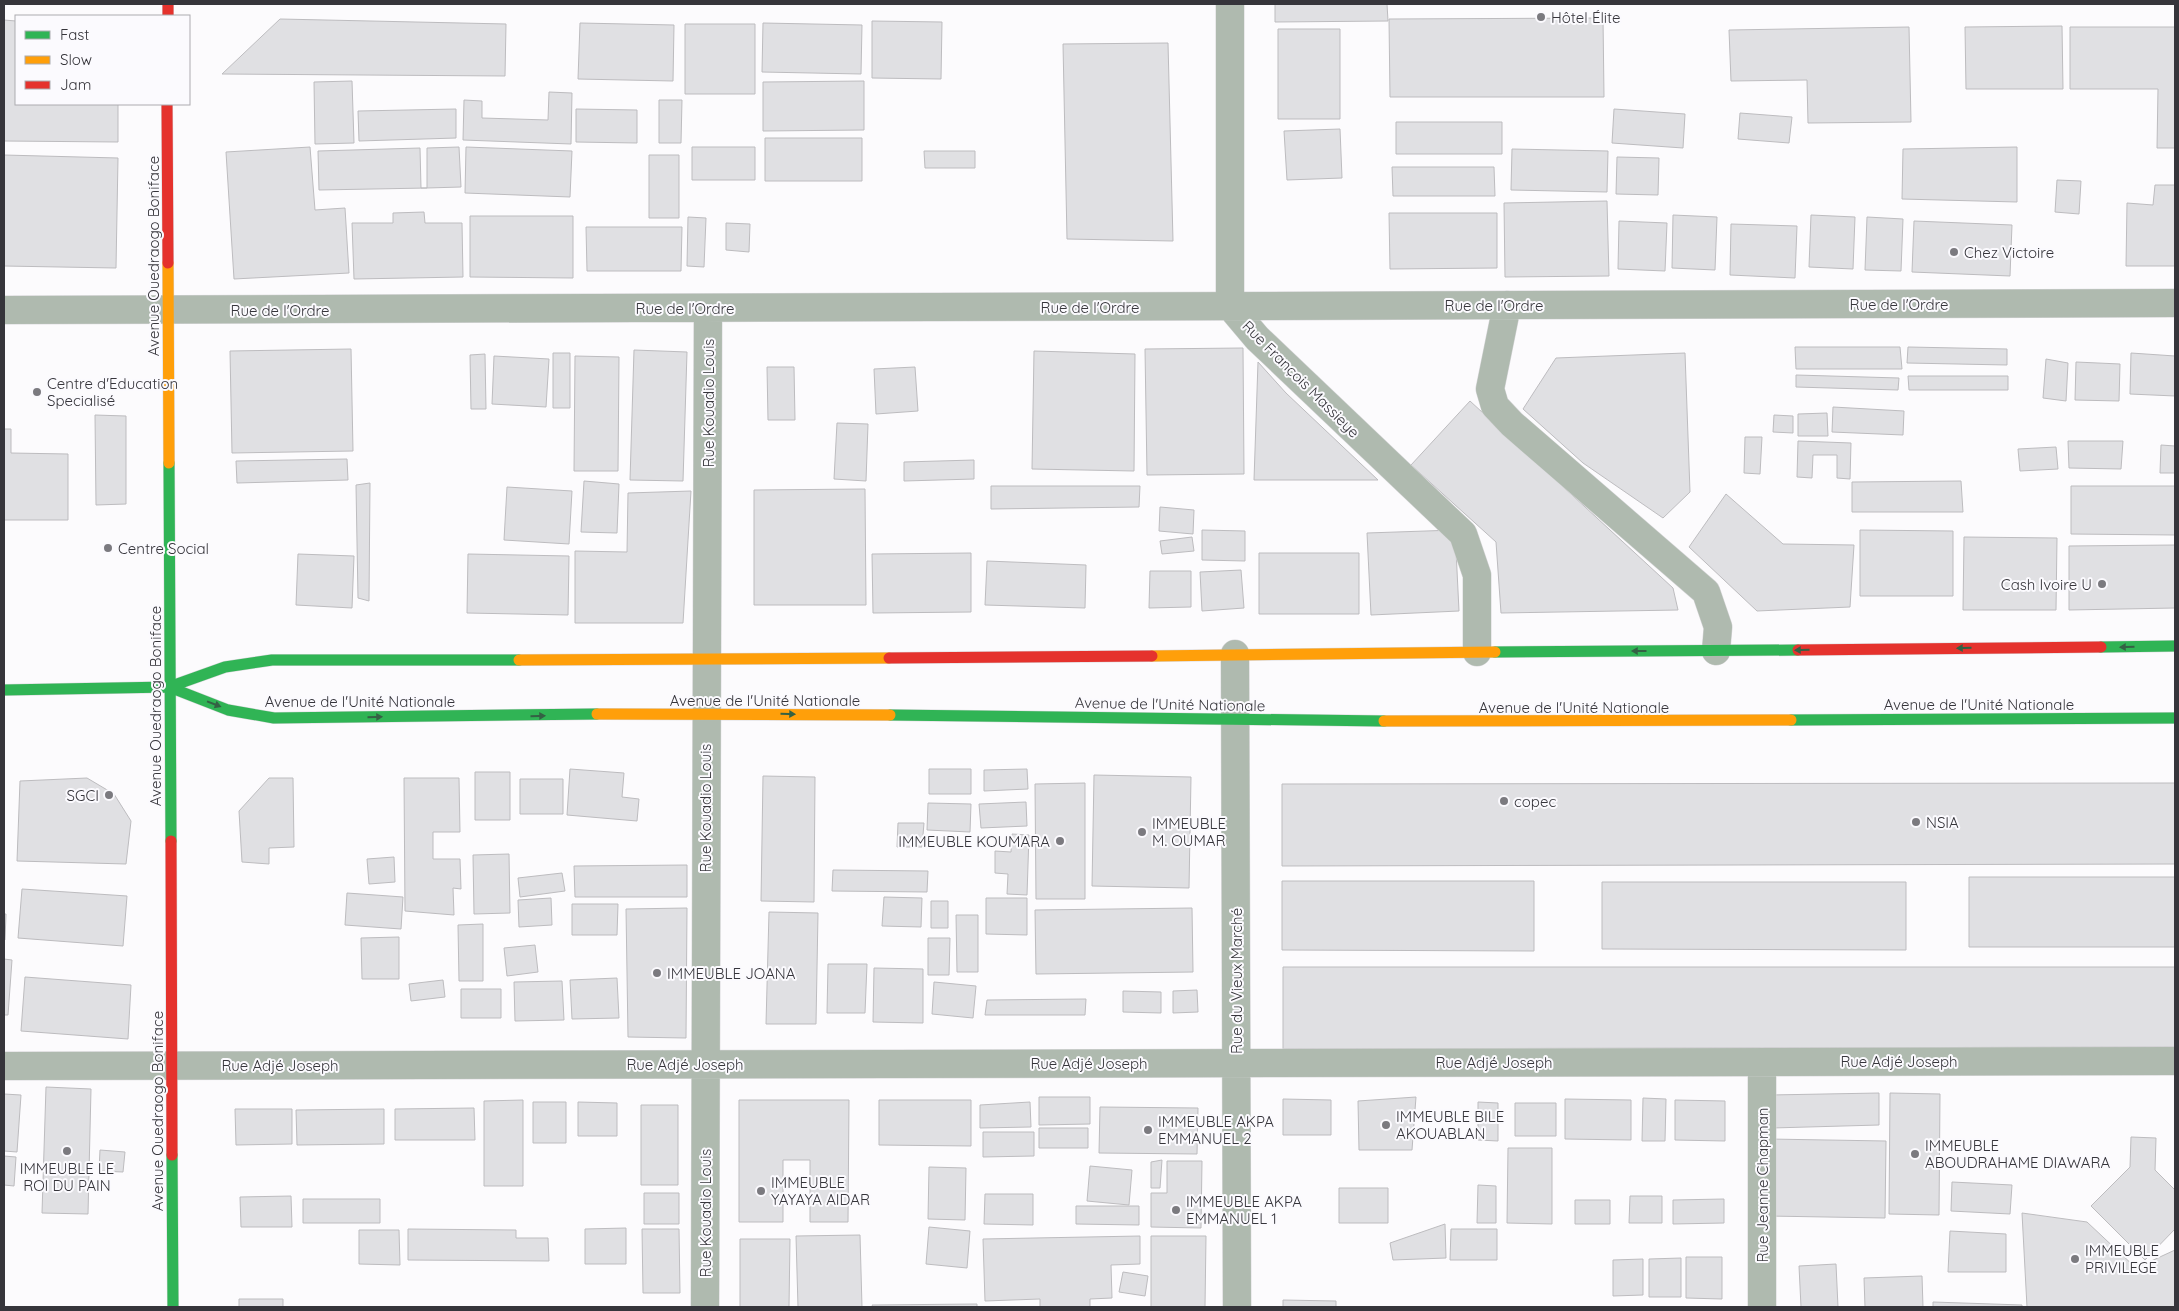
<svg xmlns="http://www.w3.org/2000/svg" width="2179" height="1311" font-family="Quicksand,sans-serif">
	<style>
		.building { fill: #e0e0e3; stroke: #bdbcbf }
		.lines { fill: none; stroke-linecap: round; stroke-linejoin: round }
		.street-casing { stroke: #d8d7da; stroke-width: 29 }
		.fast-casing { stroke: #d8d7da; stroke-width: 12 }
		.slow-casing { stroke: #d8d7da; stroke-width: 12 }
		.jam-casing { stroke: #d8d7da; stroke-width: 12 }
		.street { stroke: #afbaaf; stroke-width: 28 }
		.fast { stroke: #30b455; stroke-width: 11 }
		.slow { stroke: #ff9f0a; stroke-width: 11 }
		.jam { stroke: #e5322d; stroke-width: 11 }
		.oneway { fill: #346144 }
		.poi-dot { fill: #7b7a7f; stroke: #fbfafe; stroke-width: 2 }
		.labels { text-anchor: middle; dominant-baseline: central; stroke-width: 4; stroke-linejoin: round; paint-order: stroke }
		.poi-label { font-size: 15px; fill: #36353b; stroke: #fbfafe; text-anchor: start }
		.street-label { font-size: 15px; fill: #36353b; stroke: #fbfafe }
	</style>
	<rect width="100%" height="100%" fill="#fcfbfd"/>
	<path class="building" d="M1275,4H1387L1388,21L1275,22Z
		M1603,18L1604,97H1390L1389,19Z
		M280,19L506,24L505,76L222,74Z
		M4,20L16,21V104H118V142L4,141Z
		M872,21L942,22L941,79L872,78Z
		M580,23L674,25L673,81L578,79Z
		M763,23L862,25L861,74L762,72Z
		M685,24H755V94H685Z
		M2062,26L2063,89H1966L1965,27Z
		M1909,27L1911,122L1808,123L1807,80L1731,81L1729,30Z
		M2070,27H2175V148H2157L2158,89H2070Z
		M1278,29H1340V119H1278Z
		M1168,43L1173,241L1067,239L1063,44Z
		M352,81L354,143L315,144L314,82Z
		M864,81V130L763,131V82Z
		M549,92L572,93L571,144L463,140L464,100L482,101V118L548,120Z
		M659,100H682L681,143H659Z
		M456,109V138L359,141L358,111Z
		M576,109L637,110V143L576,142Z
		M1614,109L1685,114L1683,148L1612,143Z
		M1740,113L1792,117L1789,143L1738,139Z
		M1396,122H1502V154H1396Z
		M1340,129L1342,178L1287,180L1284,131Z
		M765,138H862V181H765Z
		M310,147L315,210L345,208L349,273L234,279L226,152Z
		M459,147L461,187L427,188V148Z
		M466,147L572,151L570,197L465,193Z
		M692,147H755V180H692Z
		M2017,147V202L1902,199L1903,149Z
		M420,148L421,188H427L319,190L318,151Z
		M1512,149L1608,151L1607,192L1511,190Z
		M924,151H975V168H925Z
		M4,155L118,158L116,268L4,266Z
		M649,155H679V218H649Z
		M1617,157L1659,158L1658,195L1616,194Z
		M1392,167H1494L1495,196H1393Z
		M2057,180L2081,181L2079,214L2055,212Z
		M2155,185H2175V266H2126L2127,203L2153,205Z
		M1607,201L1609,276L1505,277L1504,203Z
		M424,212L425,223H462L463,277L354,279L352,223H393V213Z
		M1389,213H1497V268L1390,269Z
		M1673,215L1717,217L1715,270L1672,268Z
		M1811,215L1855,217L1853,269L1809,267Z
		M470,216H573V278L470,277Z
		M688,217L706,218L704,267L687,266Z
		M1867,217L1903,219L1901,271L1865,270Z
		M1619,221L1667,223L1665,271L1618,269Z
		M1914,221L2012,225L2010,276L1912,272Z
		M726,223L750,224L749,252L726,250Z
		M1731,224L1797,226L1795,278L1730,275Z
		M586,227H682L681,271H587Z
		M1795,347H1900L1902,369H1796Z
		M1908,347L2007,349V365L1907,363Z
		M1243,348L1244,474L1147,475L1145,349Z
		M351,349L353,451L232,453L230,351Z
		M634,350L687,352L683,481L630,480Z
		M1034,351L1135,354L1134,471L1032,469Z
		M553,353H570V408H553Z
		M1685,353L1690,492L1663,518L1583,463L1523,409L1556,358Z
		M2131,353L2175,356V396L2130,394Z
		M485,354L486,409H471L470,355Z
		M494,356L549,359L546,407L492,404Z
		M575,356L619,357L618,471H574Z
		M2046,359L2068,363L2066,401L2043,398Z
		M1258,362L1286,393L1378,480H1254Z
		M2076,362L2120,364L2119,401L2075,400Z
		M767,367H794L795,420H768Z
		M915,367L918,411L876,414L874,369Z
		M1796,375L1899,378L1898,390L1796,387Z
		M1908,376H2008V390H1909Z
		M1470,401L1673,588L1678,610L1501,613L1496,542L1411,465Z
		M1833,407L1904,411L1903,435L1832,432Z
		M1827,413L1828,436H1798V414Z
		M95,415L126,416V504L96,505Z
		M1774,415L1793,416V433L1773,432Z
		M837,423L868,424L866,481L834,479Z
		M4,429H11V453L68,454V520H4Z
		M1745,437H1762L1760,474L1744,473Z
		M1798,441L1851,443L1850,479L1837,478V455H1813L1812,478L1797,477Z
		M2068,441H2123L2121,469L2069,468Z
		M2161,445L2175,446V473H2160Z
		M2056,447L2058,469L2020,471L2018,449Z
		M347,459L348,480L237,483L236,461Z
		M974,460V479L904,481V462Z
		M584,481L619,484L617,533L581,532Z
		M1961,481L1963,512H1852V482Z
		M370,483L369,601L358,598L356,485Z
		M991,486H1140L1139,507L991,509Z
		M2071,486H2175V535L2071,534Z
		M507,487L572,491L569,544L504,540Z
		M865,489L866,605H754V490Z
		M691,491L683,623H575V551L627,552L628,493Z
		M1726,494L1783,544L1854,545L1850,607L1757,611L1689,547Z
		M1160,507L1194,510L1193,534L1159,531Z
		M1202,530L1245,531V561L1202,560Z
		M1455,530L1459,611L1371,615L1367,533Z
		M1860,530L1953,531V596H1860Z
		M1192,537L1194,551L1162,554L1160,541Z
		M1964,537L2057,538L2056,610H1963Z
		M2175,545V608L2069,610V546Z
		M971,553V612L873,613L872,554Z
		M1259,553H1359V614H1259Z
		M298,554L354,556L352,608L296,605Z
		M468,554L569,556L568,615L467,613Z
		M987,561L1086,565L1085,608L985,605Z
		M1241,570L1244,608L1202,611L1200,572Z
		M1150,571H1191V607L1149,608Z
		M570,769L624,773L622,797L639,799L637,821L567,815Z
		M929,769H971V794H929Z
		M1027,769L1028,789L984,791V770Z
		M475,772H510V820H475Z
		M1094,775L1191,777L1189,888L1092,886Z
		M763,776L815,777L814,902L761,901Z
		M87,778L114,794L131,821L126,864L17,861L20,781Z
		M269,778H293L294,847L269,848V864L242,862L239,811Z
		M404,778H459L460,832H433V859H460L461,889L453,888L454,915L405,911Z
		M520,779H563V814H520Z
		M1085,783V899H1036L1035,784Z
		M2175,783V864L1282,866V784Z
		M1026,802L1027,826L981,828L979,804Z
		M928,803L971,804L970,832L927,830Z
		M898,823H924L922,847H897Z
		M1012,834L1029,835L1027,895L1007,894L1008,874L995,873V851L1011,852Z
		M509,854L510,913L474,914L473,855Z
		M394,857L395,882L369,884L367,859Z
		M687,865V897H575L574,866Z
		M833,870L928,871L927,892L832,891Z
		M562,873L565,891L520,897L518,878Z
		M1969,877H2175V947H1969Z
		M1282,881H1534V951L1282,950Z
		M1602,882H1906V950L1602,949Z
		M22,889L127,896L123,946L18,938Z
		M347,893L403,897L401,929L345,925Z
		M884,897L922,898L921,927L882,926Z
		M551,898L552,925L519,927L518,900Z
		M986,898H1027V935L986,934Z
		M931,901H948V928H931Z
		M572,904H618L617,935H572Z
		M687,908L686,1038L628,1037L626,909Z
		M1192,908L1193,972L1036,974L1035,910Z
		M769,912L818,913L816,1024H766Z
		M4,914H6L5,940H4Z
		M956,915H978V972H957Z
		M483,924V981H459L458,925Z
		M399,937V979H362L361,938Z
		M928,938H950L949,975H928Z
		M535,945L538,972L507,976L504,948Z
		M4,959L12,960L8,1015H4Z
		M828,964H867L865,1013H827Z
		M1283,967H2175V1047L1283,1049Z
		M874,968L923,969V1023L873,1022Z
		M25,977L131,985L128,1039L21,1031Z
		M617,978L619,1018L572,1019L570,980Z
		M443,980L445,997L411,1001L409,984Z
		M562,981L564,1020L515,1021L514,982Z
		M934,982L976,986L973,1018L932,1014Z
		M461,989H501V1018H461Z
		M1197,990L1198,1012L1173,1013V991Z
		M1123,991L1161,992V1013L1123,1012Z
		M1086,999L1085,1015H985L987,1000Z
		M46,1087L91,1089L88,1214L42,1213Z
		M1879,1093V1125L1772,1128L1771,1095Z
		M1890,1093L1940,1094L1939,1215L1889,1214Z
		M4,1094L21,1095L17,1152L4,1151Z
		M1039,1097H1090V1124L1039,1125Z
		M1416,1097L1412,1150H1359L1358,1101Z
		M1643,1098L1666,1099L1665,1141H1642Z
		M1283,1099L1331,1100V1135H1283Z
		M1565,1099L1631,1100V1140L1565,1139Z
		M523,1100V1186H484V1101Z
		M739,1100H849L848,1222H810V1160H783V1222H739Z
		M879,1100H971V1146L879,1145Z
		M1675,1100L1725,1101V1141L1675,1140Z
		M533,1102H566V1143H533Z
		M578,1102L617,1103V1136H578Z
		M1030,1102L1031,1127L980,1128V1105Z
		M1478,1102L1498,1103V1141L1478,1140Z
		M1515,1103H1556V1136H1515Z
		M641,1105H678V1185H641Z
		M1100,1107L1198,1108L1197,1154L1099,1153Z
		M474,1108L475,1140H395V1109Z
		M235,1109H292V1144L236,1145Z
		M384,1109V1144L297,1145L296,1110Z
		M1039,1128H1088V1148H1039Z
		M983,1132H1034V1156L983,1157Z
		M2131,1137L2156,1138L2155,1170L2175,1190V1229L2145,1260L2091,1206L2130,1167Z
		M1768,1139L1886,1141L1885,1218L1767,1216Z
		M1508,1148H1552V1224L1507,1223Z
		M100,1150L125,1152L123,1172L99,1171Z
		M4,1156L16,1157L14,1186L4,1185Z
		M1162,1160L1160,1188H1151V1162Z
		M1167,1161H1202L1201,1228L1151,1227V1193H1167Z
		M1090,1166L1132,1170L1129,1205L1087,1201Z
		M929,1167L966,1168L965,1220L928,1219Z
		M1952,1182L2012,1185L2010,1214L1951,1211Z
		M1478,1185L1496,1186V1223H1477Z
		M1339,1188H1388V1223H1339Z
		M644,1193H679V1224H644Z
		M985,1194H1033V1225L984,1224Z
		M291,1196L292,1227H241L240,1197Z
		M1630,1196H1662V1223H1629Z
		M303,1199H380V1223H303Z
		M1724,1199V1223L1673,1224V1200Z
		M1575,1200H1610V1224H1575Z
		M1076,1206H1139V1225L1076,1224Z
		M2022,1213L2087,1222L2136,1268L2175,1250V1307H2027Z
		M1445,1224L1446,1258L1393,1260L1390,1243Z
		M929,1227L970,1231L967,1268L926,1264Z
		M626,1228V1264H585V1229Z
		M408,1229L516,1230V1238H548L549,1261L408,1260Z
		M642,1229H679L680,1293H643Z
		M1451,1229H1497V1260H1450Z
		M359,1230H399L400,1265L359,1264Z
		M1950,1231L2006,1234V1272H1948Z
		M860,1235L862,1307H798L796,1236Z
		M1140,1236V1264L1111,1265L1112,1298L1090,1299V1307H1040V1299L985,1301L983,1239Z
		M1151,1236H1206L1205,1307H1151Z
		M740,1239H790L789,1307H740Z
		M1686,1257H1722V1299L1686,1298Z
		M1681,1258V1297H1649V1259Z
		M1643,1259V1295L1613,1296V1260Z
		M1836,1264L1838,1307H1801L1799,1266Z
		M1123,1272L1148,1276L1145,1296L1119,1292Z
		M1922,1276L1923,1307H1865L1864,1278Z
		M239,1299H283V1307H239Z
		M1283,1300L1336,1301V1307H1283Z
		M1933,1302L2022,1305V1307H1933Z
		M977,1304V1307H873L872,1305Z"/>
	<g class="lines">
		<g class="street-casing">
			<path id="street" d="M1230,4V306L1257,338L1463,534L1477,575V652
				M1507,305L1490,389L1495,406L1512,424L1706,592L1718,627L1716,651
				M4,310L2175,303
				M1235,654L1237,1307
				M1762,1062V1307
				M4,1066L2175,1061
				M705,1307L708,308"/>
		</g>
		<g class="fast-casing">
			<path id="fast" d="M169,463L171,841
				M2101,647L2175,646
				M1495,652L1798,650
				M169,687L228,710L274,718L597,714
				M4,690L169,687L225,667L272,660H519
				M890,715L1384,721
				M1791,720L2175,718
				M172,1155L173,1307"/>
		</g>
		<g class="slow-casing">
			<path id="slow" d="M168,263L169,463
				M1152,656L1495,652
				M519,660L889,658
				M597,714L890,715
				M1384,721L1791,720"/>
		</g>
		<g class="jam-casing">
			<path id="jam" d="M168,4V16
				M167,104L168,263
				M1798,650L2101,647
				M889,658L1152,656
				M171,841L172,1155"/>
		</g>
		<use href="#street" class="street"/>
		<use href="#fast" class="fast"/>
		<use href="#slow" class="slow"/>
		<use href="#jam" class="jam"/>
	</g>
	<defs><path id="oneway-solid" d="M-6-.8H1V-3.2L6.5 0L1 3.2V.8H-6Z" transform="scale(1.25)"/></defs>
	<g class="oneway">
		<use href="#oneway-solid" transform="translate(2127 647) rotate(179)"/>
		<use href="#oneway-solid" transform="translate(1964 648) rotate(179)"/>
		<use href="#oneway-solid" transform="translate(1802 650) rotate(179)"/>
		<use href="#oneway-solid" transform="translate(1639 651) rotate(180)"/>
		<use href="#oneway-solid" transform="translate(214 704) rotate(21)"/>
		<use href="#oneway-solid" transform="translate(788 714) rotate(1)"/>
		<use href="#oneway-solid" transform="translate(538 716) rotate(-1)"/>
		<use href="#oneway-solid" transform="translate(375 717) rotate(-1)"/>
	</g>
	<g class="poi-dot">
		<circle cx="1541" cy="17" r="5"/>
		<circle cx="1954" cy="252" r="5"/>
		<circle cx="37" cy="392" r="5"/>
		<circle cx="108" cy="548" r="5"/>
		<circle cx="2102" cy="584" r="5"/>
		<circle cx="109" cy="795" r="5"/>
		<circle cx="1504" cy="801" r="5"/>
		<circle cx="1916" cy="822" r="5"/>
		<circle cx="1142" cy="832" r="5"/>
		<circle cx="1060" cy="841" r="5"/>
		<circle cx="657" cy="973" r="5"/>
		<circle cx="1386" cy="1125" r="5"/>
		<circle cx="1148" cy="1130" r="5"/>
		<circle cx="67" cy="1151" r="5"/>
		<circle cx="1915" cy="1154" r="5"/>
		<circle cx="761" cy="1191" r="5"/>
		<circle cx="1176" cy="1210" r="5"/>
		<circle cx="2075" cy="1259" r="5"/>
	</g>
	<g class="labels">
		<g class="poi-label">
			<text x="1551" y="17">Hôtel Élite</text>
			<text x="1964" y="252">Chez Victoire</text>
			<text x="47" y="383">Centre d'Education<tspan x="47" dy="17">Specialisé</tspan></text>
			<text x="118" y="548">Centre Social</text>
			<text x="2092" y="584" text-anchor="end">Cash Ivoire U</text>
			<text x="99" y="795" text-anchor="end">SGCI</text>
			<text x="1514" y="801">copec</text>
			<text x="1926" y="822">NSIA</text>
			<text x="1152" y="823">IMMEUBLE<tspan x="1152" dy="17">M. OUMAR</tspan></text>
			<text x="1050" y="841" text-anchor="end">IMMEUBLE KOUMARA</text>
			<text x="667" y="973">IMMEUBLE JOANA</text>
			<text x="1396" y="1116">IMMEUBLE BILE<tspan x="1396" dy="17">AKOUABLAN</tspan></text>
			<text x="1158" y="1121">IMMEUBLE AKPA<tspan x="1158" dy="17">EMMANUEL 2</tspan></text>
			<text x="1925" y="1145">IMMEUBLE<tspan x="1925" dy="17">ABOUDRAHAME DIAWARA</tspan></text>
			<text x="67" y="1168" text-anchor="middle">IMMEUBLE LE<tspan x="67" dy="17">ROI DU PAIN</tspan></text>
			<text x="771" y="1182">IMMEUBLE<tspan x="771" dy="17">YAYAYA AIDAR</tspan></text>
			<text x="1186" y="1201">IMMEUBLE AKPA<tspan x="1186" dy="17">EMMANUEL 1</tspan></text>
			<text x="2085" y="1250">IMMEUBLE<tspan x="2085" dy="17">PRIVILEGE</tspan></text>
		</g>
		<g class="street-label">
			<text transform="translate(153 256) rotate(-90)">Avenue Ouedraogo Boniface</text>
			<text x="1899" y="304">Rue de l'Ordre</text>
			<text x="1494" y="305">Rue de l'Ordre</text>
			<text x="1090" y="307">Rue de l'Ordre</text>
			<text x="685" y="308">Rue de l'Ordre</text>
			<text x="280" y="310">Rue de l'Ordre</text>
			<text transform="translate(1301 379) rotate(45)">Rue François Massieye</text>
			<text transform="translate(708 403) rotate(-90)">Rue Kouadio Louis</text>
			<text x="765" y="700">Avenue de l'Unité Nationale</text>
			<text x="360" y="701">Avenue de l'Unité Nationale</text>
			<text transform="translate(1170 704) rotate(1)">Avenue de l'Unité Nationale</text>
			<text x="1979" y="704">Avenue de l'Unité Nationale</text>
			<text transform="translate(155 706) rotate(-90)">Avenue Ouedraogo Boniface</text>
			<text x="1574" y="707">Avenue de l'Unité Nationale</text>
			<text transform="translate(705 808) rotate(-90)">Rue Kouadio Louis</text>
			<text transform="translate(1236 981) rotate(-90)">Rue du Vieux Marché</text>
			<text x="1899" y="1061">Rue Adjé Joseph</text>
			<text x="1494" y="1062">Rue Adjé Joseph</text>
			<text x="1089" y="1063">Rue Adjé Joseph</text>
			<text x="685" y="1064">Rue Adjé Joseph</text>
			<text x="280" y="1065">Rue Adjé Joseph</text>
			<text transform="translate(157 1111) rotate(-90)">Avenue Ouedraogo Boniface</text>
			<text transform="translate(1762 1185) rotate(-90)">Rue Jeanne Chapman</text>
			<text transform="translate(705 1213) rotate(-90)">Rue Kouadio Louis</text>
		</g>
	</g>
	<rect width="2179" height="1311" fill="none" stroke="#36353b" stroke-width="10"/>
	<rect x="15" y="15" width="175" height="90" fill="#fbfafe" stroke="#acabb0"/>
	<rect x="25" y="31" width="25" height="8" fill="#30b455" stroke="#acabb0"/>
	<text x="60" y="40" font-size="15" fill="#36353b">Fast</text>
	<rect x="25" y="56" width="25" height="8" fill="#ff9f0a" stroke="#acabb0"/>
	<text x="60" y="65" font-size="15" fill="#36353b">Slow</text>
	<rect x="25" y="81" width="25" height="8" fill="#e5322d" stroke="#acabb0"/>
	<text x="60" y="90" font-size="15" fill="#36353b">Jam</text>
</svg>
